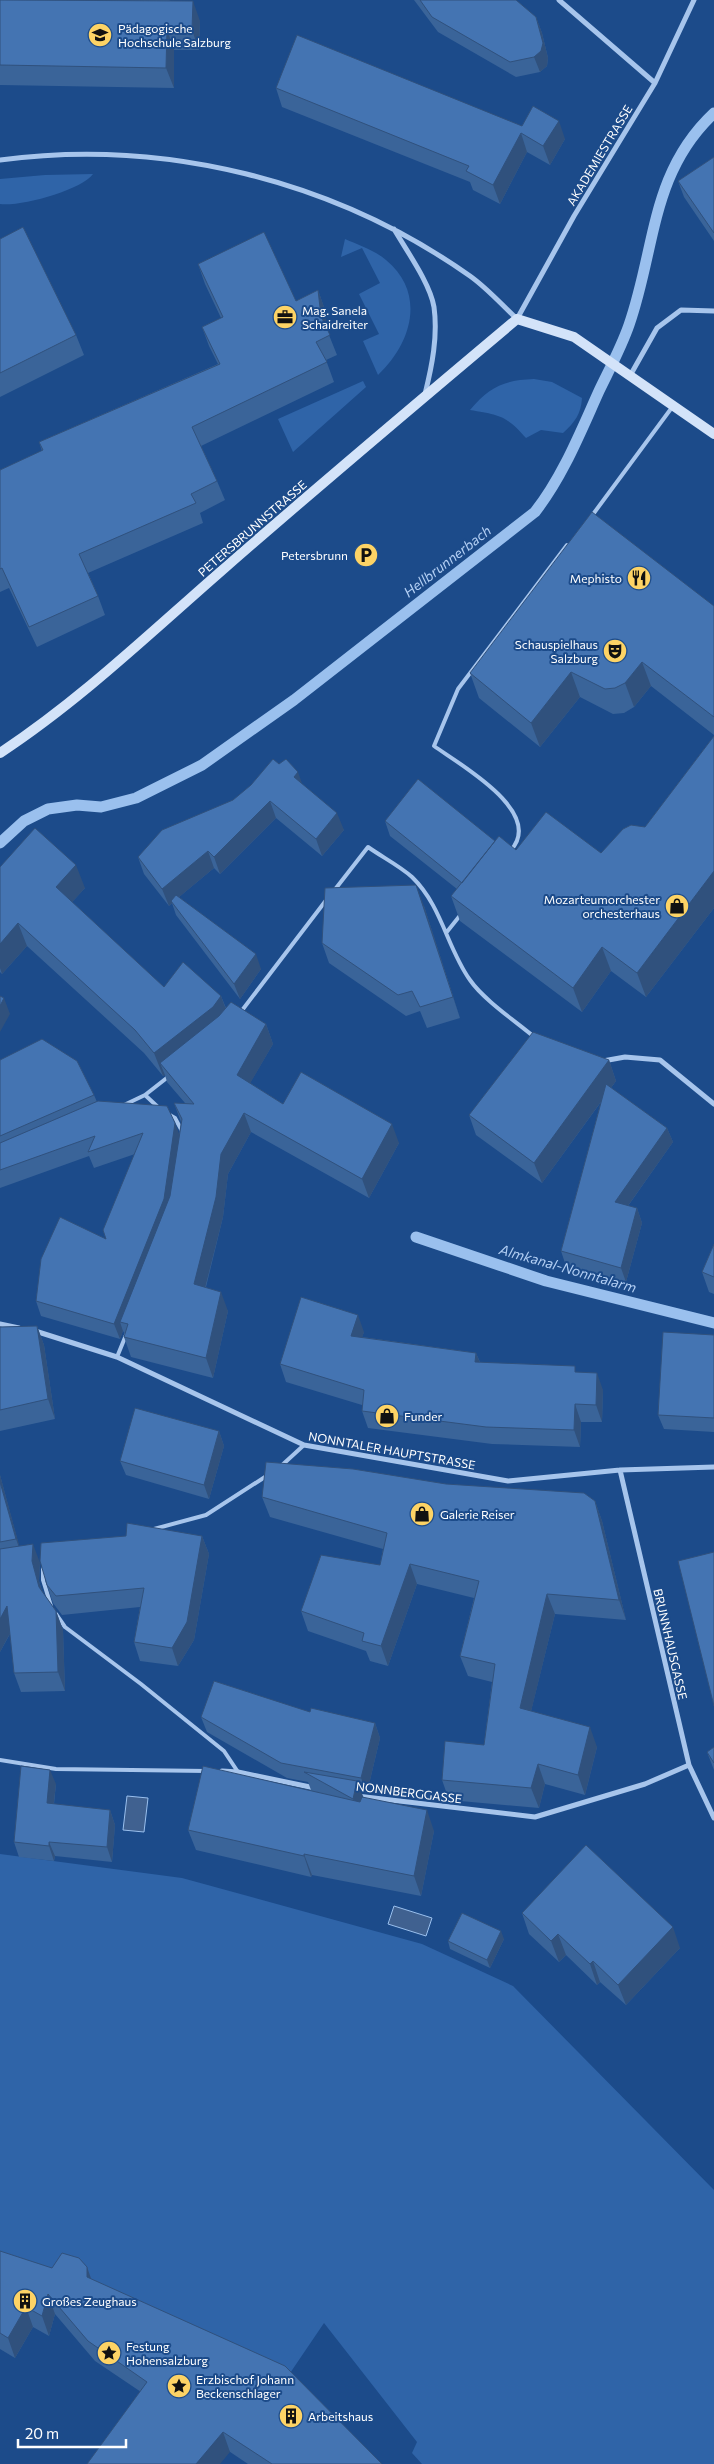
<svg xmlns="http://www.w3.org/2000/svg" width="714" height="2464" font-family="Commissioner,sans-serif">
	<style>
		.green { fill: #2f64a8 }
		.water { fill: #406190; stroke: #9ac0ee }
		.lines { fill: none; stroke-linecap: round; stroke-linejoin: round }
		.stream { stroke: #9ac0ee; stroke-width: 11 }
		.lane { stroke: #a7c5ec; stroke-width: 4 }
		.street { stroke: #a7c5ec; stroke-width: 5 }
		.secondary { stroke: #d3e3f9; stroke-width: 10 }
		.wall { fill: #3a6499 }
		.shaded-wall { fill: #30517d }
		.building { fill: #4474b2; stroke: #30517d }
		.labels { text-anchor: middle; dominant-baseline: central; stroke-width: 4; stroke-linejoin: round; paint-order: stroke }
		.poi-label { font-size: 12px; fill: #fff; stroke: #1c4b8a; text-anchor: start }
		.street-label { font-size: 12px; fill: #fff; stroke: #1c4b8a }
		.water-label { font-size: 14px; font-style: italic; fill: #b3cff4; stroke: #1c4b8a }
	</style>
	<rect width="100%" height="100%" fill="#1c4b8a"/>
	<path class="green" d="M93,174C82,190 20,207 0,204V179L45,175Z
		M345,239C359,245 374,250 386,260C427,294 411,344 378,375L363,341L379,334L359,294L380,283L362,248L341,257Z
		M534,379L552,382L582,398C581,414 575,422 563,433L541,430L526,438C506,415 499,415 470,410C489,387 504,380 534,379Z
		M363,381L366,387L293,452L278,419Z
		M0,1854L182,1878L422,1944L513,1986L714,2190V2464H422L412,2453L417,2442L324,2323L284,2382L0,2269Z"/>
	<path class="water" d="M127,1796L148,1798L144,1832L123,1830Z
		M394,1906L432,1918L426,1936L388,1924Z"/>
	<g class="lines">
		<path class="stream" d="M0,843L24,821L48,809L77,805L101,807L136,798L202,765L294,700L535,512C563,476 580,433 599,391C609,370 621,348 629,325C656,248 650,173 714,113
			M416,1237L546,1281L714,1323"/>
		<path class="lane" d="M591,517L673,406
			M511,850C545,812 459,764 434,746L458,689L567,545
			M333,892L368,847C382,857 400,866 412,877C442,906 447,948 470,980C483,999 515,1021 533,1036
			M446,933L462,913
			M240,1013L327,899
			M145,1095L160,1109
			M124,1105L145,1095L168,1077
			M168,1114L175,1118L182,1131
			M117,1357L126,1335
			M280,1467L304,1445
			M154,1529L206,1515L268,1475
			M43,1569V1580L51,1606
			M56,1614L65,1627L141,1684L224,1751L238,1772
			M0,1760L56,1769L207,1771"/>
		<path class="street" d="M559,0L655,83
			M0,160C164,138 334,180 470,276C487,288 502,305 517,319L574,216L655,83L694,0
			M394,229C406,250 430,283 434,307C438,336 432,366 425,394
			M631,374L657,328L681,310L714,311
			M603,1061L625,1057L660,1060L714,1104
			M0,1324L19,1328
			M32,1330L117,1357L304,1445L508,1481L620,1470L714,1467
			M620,1470L689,1765L714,1818
			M222,1771L238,1772L315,1788
			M357,1796L535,1817L645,1784L689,1765"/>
		<path class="secondary" d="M0,753C79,701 148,635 219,573C317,487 417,403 517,319L574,337L714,434"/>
	</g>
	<path class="wall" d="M0,0H169L200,21L199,50H174V88L0,85Z
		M414,0H516L536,17L542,33L548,58L547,66L540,72L516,77L438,32Z
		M276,88L522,126L565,139L550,165L527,152L500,204L473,190L470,182L282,107Z
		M714,157V241L684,197L678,181Z
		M0,239L76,335L84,355L0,397Z
		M198,264L296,301L318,290L325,310L327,330L337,355L326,360L334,382L201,446L217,481L225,500L200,513L203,523L88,573L98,596L105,615L37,647L9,588L0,592V470L42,451L39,442L218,364L209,346L202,327L221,318L205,284Z
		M714,606V735L651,686L634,707L624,713L613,714L580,697L540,747L479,698L470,673Z
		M714,736V908L646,997L611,971L582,1012L460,921L451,896L457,889L390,836L385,821L495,841L516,850L601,853L645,827Z
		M302,784L344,830L322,856L276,818L220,874L214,868L179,897L261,969L240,999L176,915L172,903L169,906L144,874L138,857Z
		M0,867L85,888L72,902L164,987L221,996L226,1008L266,1024L273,1044L250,1083L283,1104L399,1143L369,1198L251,1132L228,1174L223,1217L206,1287L228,1311L213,1378L131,1357L124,1337L125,1334L123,1331L120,1339L41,1316L36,1301L106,1239L135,1154L94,1168L89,1156L0,1188V1060L94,1095L97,1102L179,1134L181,1122L174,1103H185L167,1082L165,1075L163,1076L144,1053L27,946L2,974L0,972Z
		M424,906L460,1018L427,1028L420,1011L406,1016L329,963L322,943Z
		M609,1060L616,1081L611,1088L667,1128L673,1142L628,1206L637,1208L642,1223L626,1282L566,1266L561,1251L601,1102L542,1183L476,1135L469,1115Z
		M714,1244V1294L709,1292L702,1272Z
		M37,1326L44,1345L55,1419L0,1431V1327Z
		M364,1332L362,1337L476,1353L480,1362L578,1373L603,1390L602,1422H581L580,1447L492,1444L368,1428L362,1411V1405L286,1382L280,1364Z
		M714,1335V1432L664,1429L658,1415Z
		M219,1431L224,1446L209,1499L126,1475L120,1461Z
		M0,1475L19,1546L40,1563L39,1581L42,1591L56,1611L63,1630L65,1691L21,1692L14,1673L10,1634L0,1652Z
		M446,1484L595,1501L602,1521L626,1620L555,1614L531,1711L597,1747L585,1795L545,1784L539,1808L449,1800L442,1780L484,1745L492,1682L468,1676L460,1656L474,1598L417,1584L388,1666L370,1661L366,1651L308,1631L301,1611L380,1565L383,1549L270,1517L262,1497Z
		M202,1536L209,1554L194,1640L178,1666L140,1661L134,1642L140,1607L62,1615L53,1603L47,1585Z
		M310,1712L375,1723L380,1738L367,1793L361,1792L363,1798L434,1831L421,1896L312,1875L311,1877L196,1850L188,1830L311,1790L308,1782L287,1778L207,1732L201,1717Z
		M714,1747V1770L707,1752Z
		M56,1784L54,1804L110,1810L115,1825L112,1862L55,1856L54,1861L19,1857L14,1842Z
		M522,1913L680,1948L626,2005L600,1982L597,1985L566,1955L559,1962L529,1934Z
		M504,1939L490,1968L450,1949L448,1941Z
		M0,2251L52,2268L87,2267L91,2279L382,2464H248L95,2361L55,2314L49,2336L33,2327L15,2358L0,2349Z"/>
	<path class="shaded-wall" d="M193,1L200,21L199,50L192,30Z
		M536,17L542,33L548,58L547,66L540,72L534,57Z
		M167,29L174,50V88L166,68Z
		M559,121L565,139L550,165L543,146Z
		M521,133L527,152L500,204L493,185Z
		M318,290L325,310L328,336L321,316Z
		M642,662L651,686L634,707L625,683Z
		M571,672L580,697L540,747L531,723Z
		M298,772L304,789L294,777Z
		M270,801L276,818L220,874L214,857Z
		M337,813L344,830L322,856L316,839Z
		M208,851L214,868L172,903L171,901L172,903L169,906L162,889Z
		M76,865L85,888L65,910L56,887Z
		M714,871V908L646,997L637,973Z
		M416,885L424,906L460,1018L453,997Z
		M18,923L27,946L2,974L0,968V944Z
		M602,947L611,971L582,1012L573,988Z
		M256,954L261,969L240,999L234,984Z
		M221,996L230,1020L160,1063L165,1075L163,1076L154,1053Z
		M4,998L10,1014L0,1032V1006Z
		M266,1024L273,1044L244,1094L237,1075Z
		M609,1060L616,1081L542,1183L534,1163Z
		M244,1113L251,1132L228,1174L223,1217L201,1304L194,1284L221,1154Z
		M175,1123L181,1139L169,1214L120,1322L123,1331L120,1339L114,1324Z
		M392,1124L399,1143L369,1198L362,1179Z
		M667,1128L673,1142L620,1217L615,1202Z
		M637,1208L642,1223L626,1282L621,1268Z
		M221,1292L228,1311L213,1378L206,1358Z
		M358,1315L364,1332L357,1353L351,1336Z
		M37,1326L44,1345L55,1419L48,1399Z
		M476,1353L483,1370L475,1362Z
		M597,1373L603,1390L602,1422L596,1405Z
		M575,1404L581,1422L580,1447L574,1430Z
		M219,1431L224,1446L209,1499L204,1485Z
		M0,1475L23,1559L16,1539L0,1482Z
		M595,1501L602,1521L626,1620L619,1600Z
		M202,1536L209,1554L194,1640L178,1666L172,1648Z
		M33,1544L40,1563L39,1581L46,1606L39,1587L32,1561Z
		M410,1564L417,1584L388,1666L381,1646Z
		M547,1594L555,1614L527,1728L520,1708Z
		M7,1606L14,1626L0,1652V1619Z
		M56,1611L63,1630L65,1691L58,1672Z
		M375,1723L380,1738L367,1793L361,1778Z
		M590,1727L597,1747L585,1795L578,1775Z
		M538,1764L545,1784L539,1808L531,1788Z
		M50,1770L56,1784L52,1818L47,1803Z
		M357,1781L365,1801L360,1820L353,1799Z
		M110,1810L115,1825L112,1862L107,1847Z
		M427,1810L434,1831L421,1896L414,1876Z
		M49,1842L55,1856L54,1861L49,1846Z
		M304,1854L312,1875L311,1877L304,1856Z
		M673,1927L680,1948L626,2005L618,1985Z
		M501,1931L504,1939L490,1968L487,1960Z
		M558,1934L566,1955L559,1962L551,1941Z
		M593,1961L600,1982L597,1985L590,1964Z
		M87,2267L94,2287L87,2277Z
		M48,2294L55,2314L49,2336L42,2316Z
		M26,2307L33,2327L15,2358L8,2338Z
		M223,2432L230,2452L220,2464H196Z"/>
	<path class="building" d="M0,0L193,1L192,30L167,29L166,68L0,65Z
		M420,0H516L536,17L543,43L541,51L534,57L510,62L432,17Z
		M297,35L522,126L533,106L559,121L543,146L521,133L493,185L466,171L469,166L276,88Z
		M714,157V233L678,181Z
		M23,227L76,335L0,373V239Z
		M264,232L296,301L318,290L321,316L330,335L316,342L327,362L192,427L217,481L191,494L196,503L79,554L98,596L29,627L2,568L0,569V470L43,450L39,442L220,364L202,327L223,317L198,264Z
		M592,512L714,606V717L642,662L625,683L615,688L605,689L571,672L531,723L470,673Z
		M714,736V871L637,973L602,947L573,988L451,896L499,836L516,850L546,812L601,853L623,829L631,825L645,827Z
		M273,759L279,764L286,759L298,772L294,777L337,813L316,839L270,801L214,857L208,851L162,889L138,857L162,830L233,800L251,785Z
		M418,779L495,841L462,883L385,821Z
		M35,828L76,865L56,887L164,987L183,962L221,996L213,1007L154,1053L135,1030L18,923L0,944V867Z
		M416,885L453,997L420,1007L412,991L398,995L322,943L325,888Z
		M176,895L256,954L234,984L171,901Z
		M0,996L4,998L0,1006Z
		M231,1002L266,1024L237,1075L283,1104L301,1072L392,1124L362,1179L244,1113L221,1154L216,1197L194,1284L221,1292L206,1358L124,1337L128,1324L120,1322L170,1196L182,1119L174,1103L194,1104L160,1063L219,1016Z
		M533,1032L609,1060L534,1163L469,1115Z
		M42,1039L77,1061L94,1095L0,1136V1060Z
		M606,1084L667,1128L615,1202L637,1208L621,1268L561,1251Z
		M98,1101L167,1106L175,1123L164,1199L114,1324L36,1301L41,1259L60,1217L106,1239L103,1230L143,1133L88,1152L95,1136L0,1170V1143Z
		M714,1244V1277L702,1272Z
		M301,1297L358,1315L351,1336L476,1353L475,1362L575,1366V1372L597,1373L596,1405L575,1404L574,1430L486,1427L362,1411L364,1390L280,1364Z
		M37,1326L48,1399L0,1410V1327Z
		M663,1332L714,1335V1418L658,1415Z
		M135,1408L219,1431L204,1485L120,1461Z
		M266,1462L353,1469L446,1484L584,1493L595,1501L619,1600L547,1594L520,1708L590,1727L578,1775L538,1764L531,1788L442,1780L445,1741L484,1745L495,1664L460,1656L479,1581L410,1564L381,1646L362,1641L364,1633L301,1611L321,1555L380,1565L387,1533L262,1497Z
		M0,1482L16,1539L0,1542Z
		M127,1523L202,1536L187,1622L172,1648L134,1642L144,1588L56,1596L47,1585L40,1561L41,1543L126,1536Z
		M33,1544L32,1561L39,1587L56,1611L58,1672L14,1673L7,1606L0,1619V1549Z
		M714,1552V1706L678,1561Z
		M214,1681L310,1712L311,1708L375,1723L361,1778L281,1763L201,1717Z
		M714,1747V1763L707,1752Z
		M21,1766L50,1770L47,1803L110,1810L107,1847L49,1842V1846L14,1842Z
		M203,1766L360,1802L362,1797L427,1810L414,1876L304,1854V1856L188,1830Z
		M304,1772L357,1781L353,1799Z
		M586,1845L673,1927L618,1985L593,1961L590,1964L558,1934L551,1941L522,1913Z
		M462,1913L501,1931L487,1960L448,1941Z
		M0,2251L52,2268L62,2253L79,2258L87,2267V2277L285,2366L382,2464H272L223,2432L196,2464H87L147,2382L88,2341L48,2294L42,2316L26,2307L8,2338L0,2333Z"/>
	<defs>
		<g id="school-disc" transform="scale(1.25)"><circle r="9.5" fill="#fdd365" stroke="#1c4b8a"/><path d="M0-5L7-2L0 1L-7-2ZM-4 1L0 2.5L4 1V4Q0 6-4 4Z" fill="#111"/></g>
		<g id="office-disc" transform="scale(1.25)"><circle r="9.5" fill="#fdd365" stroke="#1c4b8a"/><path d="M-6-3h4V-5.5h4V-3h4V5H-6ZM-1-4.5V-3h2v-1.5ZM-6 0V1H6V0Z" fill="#111"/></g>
		<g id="parking-disc" transform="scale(1.25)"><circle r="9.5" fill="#fdd365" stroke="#1c4b8a"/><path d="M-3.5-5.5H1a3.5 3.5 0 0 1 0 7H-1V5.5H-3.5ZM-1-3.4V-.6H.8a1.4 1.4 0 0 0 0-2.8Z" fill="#111"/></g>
		<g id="restaurant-disc" transform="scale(1.25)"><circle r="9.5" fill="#fdd365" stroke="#1c4b8a"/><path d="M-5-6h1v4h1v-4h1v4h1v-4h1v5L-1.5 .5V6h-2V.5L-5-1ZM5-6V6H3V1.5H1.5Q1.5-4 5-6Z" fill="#111"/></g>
		<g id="theatre-disc" transform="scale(1.25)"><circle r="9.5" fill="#fdd365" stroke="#1c4b8a"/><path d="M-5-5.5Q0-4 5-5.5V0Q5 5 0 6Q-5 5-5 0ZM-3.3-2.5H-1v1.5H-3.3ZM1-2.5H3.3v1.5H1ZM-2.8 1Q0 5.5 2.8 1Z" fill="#111"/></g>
		<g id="shop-disc" transform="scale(1.25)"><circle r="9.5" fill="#fdd365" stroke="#1c4b8a"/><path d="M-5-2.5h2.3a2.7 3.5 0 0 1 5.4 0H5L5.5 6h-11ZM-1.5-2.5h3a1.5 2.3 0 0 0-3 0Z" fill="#111"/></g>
		<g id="building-disc" transform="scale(1.25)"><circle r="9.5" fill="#fdd365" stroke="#1c4b8a"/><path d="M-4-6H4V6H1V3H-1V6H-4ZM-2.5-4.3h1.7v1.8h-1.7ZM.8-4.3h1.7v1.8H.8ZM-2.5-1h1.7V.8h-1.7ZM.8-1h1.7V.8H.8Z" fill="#111"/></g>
		<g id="sight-disc" transform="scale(1.25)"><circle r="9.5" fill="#fdd365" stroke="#1c4b8a"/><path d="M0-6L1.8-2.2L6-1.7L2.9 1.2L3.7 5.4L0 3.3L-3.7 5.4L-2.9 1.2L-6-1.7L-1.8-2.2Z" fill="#111"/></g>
	</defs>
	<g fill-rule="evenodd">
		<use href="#school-disc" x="100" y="35"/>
		<use href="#office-disc" x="285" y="317"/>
		<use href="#parking-disc" x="366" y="555"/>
		<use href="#restaurant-disc" x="639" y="578"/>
		<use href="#theatre-disc" x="615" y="651"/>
		<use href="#shop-disc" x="677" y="906"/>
		<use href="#shop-disc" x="387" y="1416"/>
		<use href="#shop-disc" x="422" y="1514"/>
		<use href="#building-disc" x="25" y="2301"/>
		<use href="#sight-disc" x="109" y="2353"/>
		<use href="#sight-disc" x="179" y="2386"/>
		<use href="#building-disc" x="291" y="2416"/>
	</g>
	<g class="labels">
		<g class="poi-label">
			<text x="118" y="28">Pädagogische<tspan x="118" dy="14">Hochschule Salzburg</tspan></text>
			<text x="302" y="310">Mag. Sanela<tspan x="302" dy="14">Schaidreiter</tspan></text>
			<text x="348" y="555" text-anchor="end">Petersbrunn</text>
			<text x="622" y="578" text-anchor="end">Mephisto</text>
			<text x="598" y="644" text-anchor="end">Schauspielhaus<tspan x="598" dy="14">Salzburg</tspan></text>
			<text x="660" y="899" text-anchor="end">Mozarteumorchester<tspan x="660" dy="14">orchesterhaus</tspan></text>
			<text x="404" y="1416">Funder</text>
			<text x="440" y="1514">Galerie Reiser</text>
			<text x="42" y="2301">Großes Zeughaus</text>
			<text x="126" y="2346">Festung<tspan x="126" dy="14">Hohensalzburg</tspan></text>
			<text x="196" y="2379">Erzbischof Johann<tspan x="196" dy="14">Beckenschlager</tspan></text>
			<text x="308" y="2416">Arbeitshaus</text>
		</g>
		<g class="street-label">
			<text transform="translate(599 155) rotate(-59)">AKADEMIESTRASSE</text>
			<text transform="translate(252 528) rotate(-41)">PETERSBRUNNSTRASSE</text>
			<text transform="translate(392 1450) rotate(10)">NONNTALER HAUPTSTRASSE</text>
			<text transform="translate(671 1644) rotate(77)">BRUNNHAUSGASSE</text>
			<text transform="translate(409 1792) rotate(7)">NONNBERGGASSE</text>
		</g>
		<g class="water-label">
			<text transform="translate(447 561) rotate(-38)">Hellbrunnerbach</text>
			<text transform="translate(568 1268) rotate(16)">Almkanal-Nonntalarm</text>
		</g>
	</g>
	<path d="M18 2439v8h108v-8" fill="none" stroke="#ffffff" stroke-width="2.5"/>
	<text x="25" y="2439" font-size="15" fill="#ffffff" stroke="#1c4b8a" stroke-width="4" paint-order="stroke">20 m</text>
</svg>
